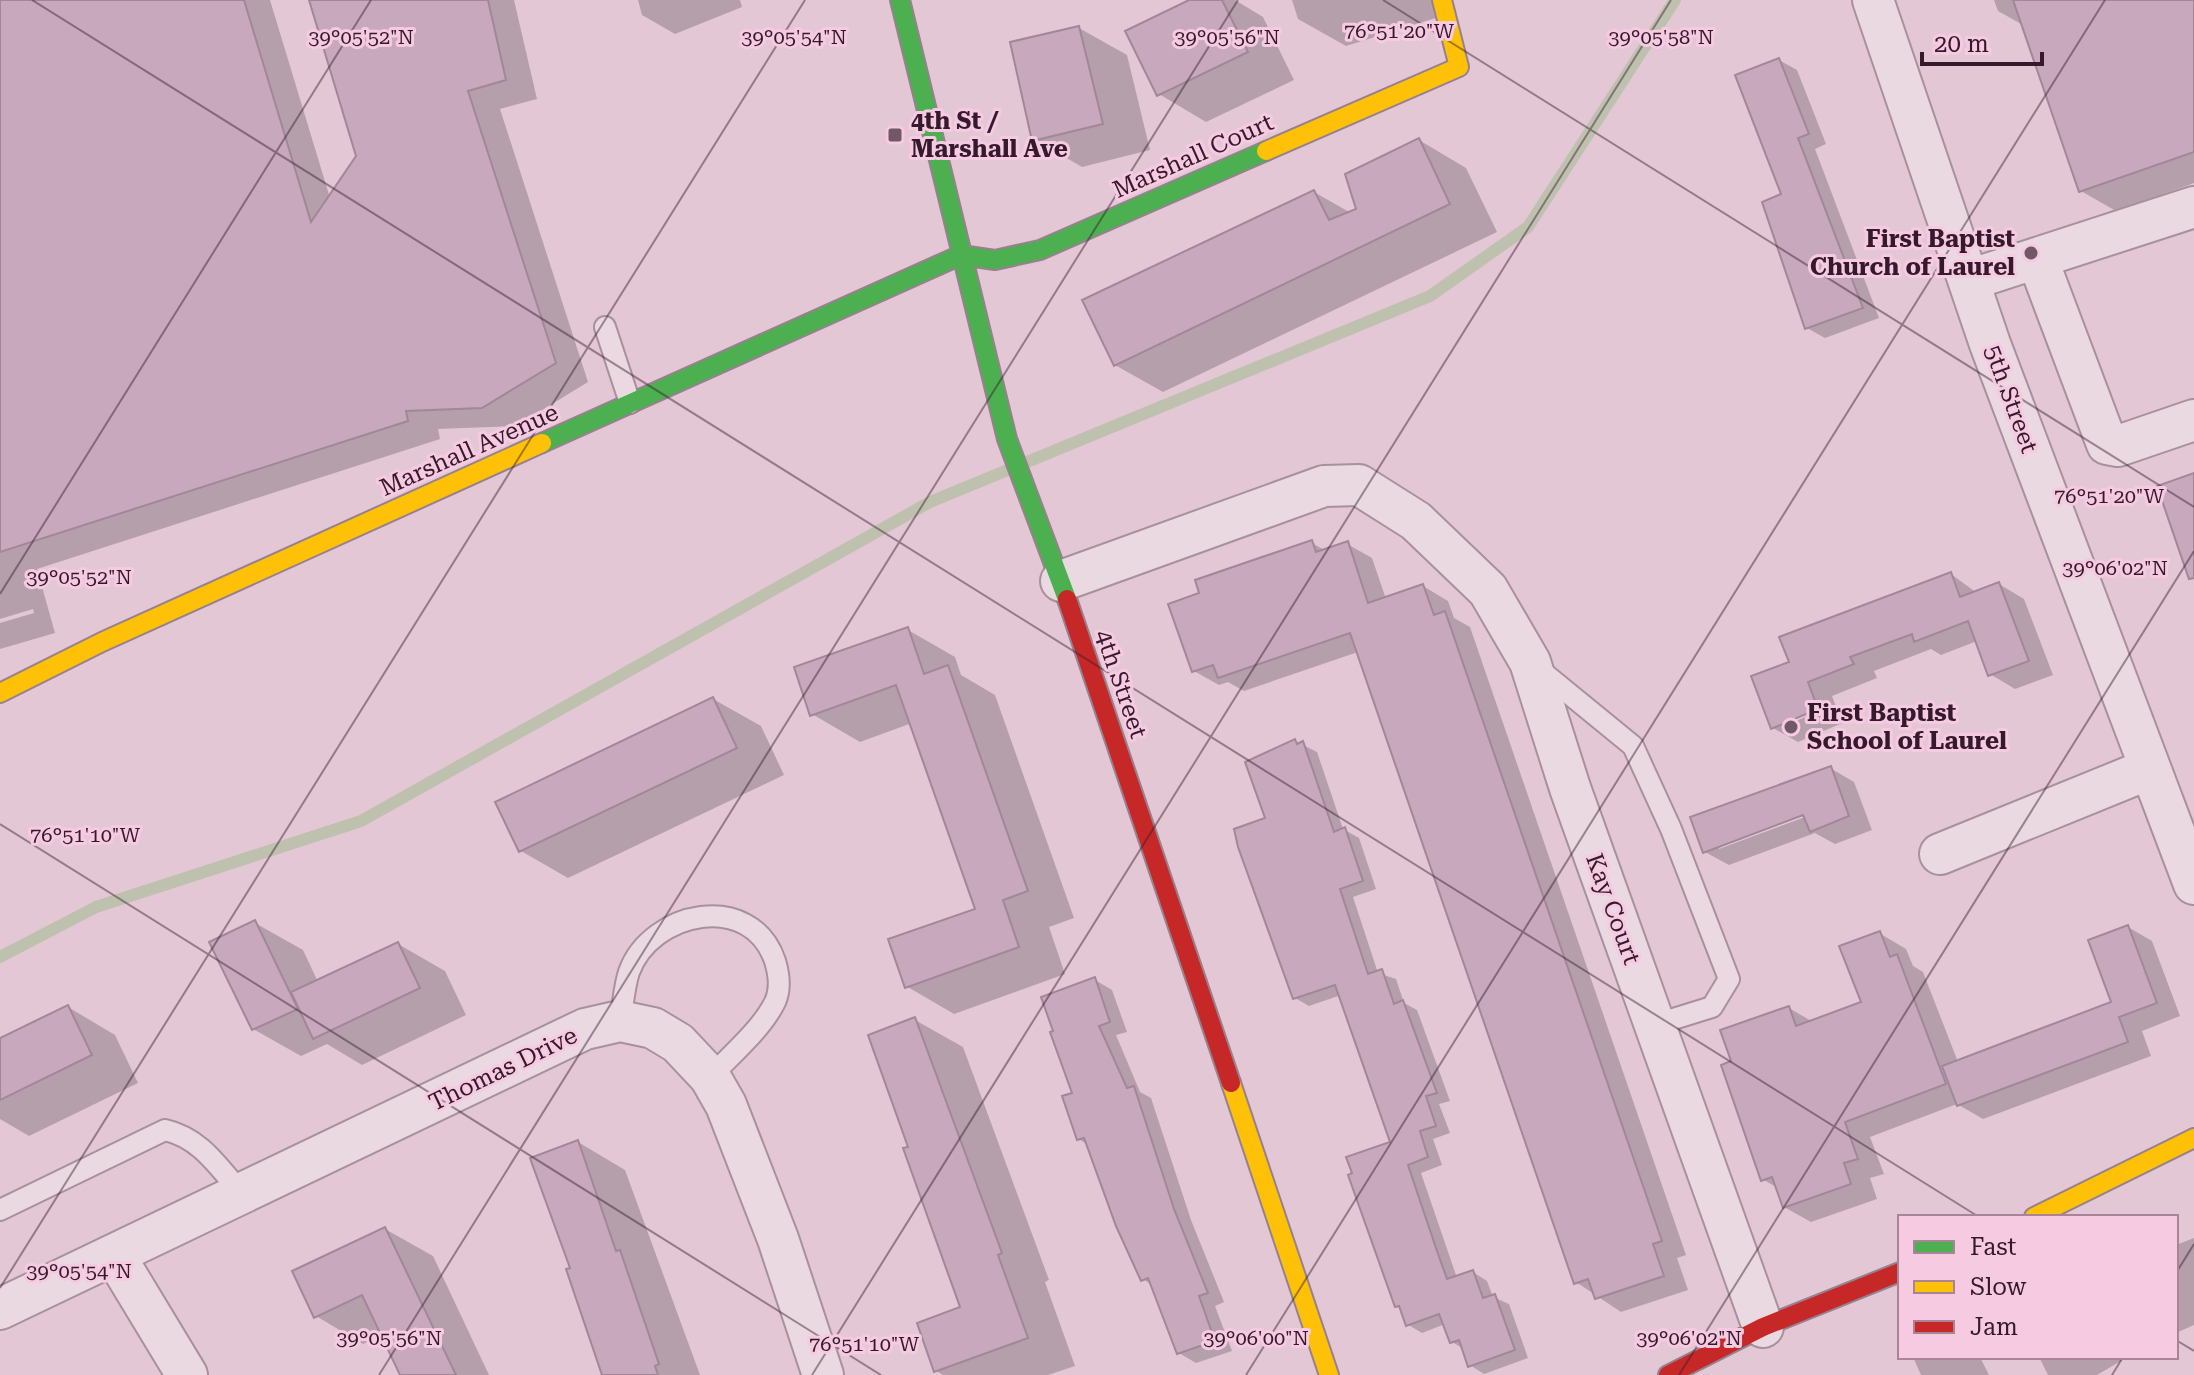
<svg xmlns="http://www.w3.org/2000/svg" width="2194" height="1375" font-family="'Roboto Serif',serif">
	<style>
		.shadow { fill: #0003; fill-rule: evenodd }
		.lines { fill: none; stroke-linecap: round; stroke-linejoin: round }
		.stream { stroke: #bfc1af; stroke-width: 12 }
		.building { fill: #c7a8bd; stroke: #a28799; stroke-width: 2 }
		.lane-casing { stroke: #a7919d; stroke-width: 24 }
		.street-casing { stroke: #a7919d; stroke-width: 44 }
		.fast-casing { stroke: #97818e; stroke-width: 22 }
		.slow-casing { stroke: #97818e; stroke-width: 22 }
		.jam-casing { stroke: #97818e; stroke-width: 22 }
		.lane { stroke: #ebd9e2; stroke-width: 20 }
		.street { stroke: #ebd9e2; stroke-width: 40 }
		.fast { stroke: #4caf50; stroke-width: 18 }
		.slow { stroke: #ffc107; stroke-width: 18 }
		.jam { stroke: #c62828; stroke-width: 18 }
		.ticks { fill: none; stroke: #351a2d; stroke-width: 2; stroke-opacity: 0.45 }
		.poi-dot { fill: #725768; stroke: #f6cae0; stroke-width: 3 }
		.labels { text-anchor: middle; dominant-baseline: central; stroke-width: 6; stroke-linejoin: round; paint-order: stroke }
		.poi-label { font-size: 24px; font-weight: bold; fill: #351a2d; stroke: #f6cae0; text-anchor: start }
		.street-label { font-size: 24px; fill: #351a2d; stroke: #f6cae0 }
		.ticks-label { font-size: 20px; text-anchor: middle; fill: #351a2d; stroke: #f6cae0; stroke-width: 6; stroke-linejoin: round; paint-order: stroke }
	</style>
	<rect width="100%" height="100%" fill="#e3c7d5"/>
	<path class="shadow" d="M0,0H270L330,198L358,156L311,0H514L537,99L500,109L588,382L516,426L438,429L440,439L37,569L55,633L0,649V623L34,613L33,609L0,619Z
		M638,0H740L742,7L675,34L642,15Z
		M1193,0H1235L1263,17L1294,80L1206,122L1159,94Z
		M1292,0H1434L1439,17L1346,46L1298,19Z
		M1994,0H2194V183L2116,211L2081,191L2023,25L1998,11Z
		M1079,28L1127,55L1150,150L1082,167L1034,139Z
		M1779,60L1797,70L1826,144L1815,149L1879,318L1825,338L1807,328L1784,196Z
		M1419,140L1466,168L1497,232L1163,392L1115,365L1314,192L1351,213L1359,210Z
		M1312,543L1326,551L1347,544L1372,558L1386,599L1423,586L1448,601L1454,618L1470,627L1686,1255L1677,1258L1688,1290L1621,1312L1576,1282L1358,652L1244,691L1228,682L1219,685L1194,671L1201,594Z
		M1951,574L1977,593L1999,584L2024,599L2053,675L2015,689L1990,674L1977,641L1941,655L1931,649L1874,671L1877,678L1832,696L1842,723L1798,742L1773,728L1791,663ZM1826,703L1828,707L1787,725V720Z
		M908,630L955,657L961,675L995,695L1074,918L1049,927L1065,974L954,1014L906,986L978,910L912,723L860,742L812,714Z
		M713,699L761,726L784,775L568,878L521,851Z
		M1295,741L1317,752L1343,829L1359,838L1376,889L1353,897L1378,973L1396,979L1404,1003L1417,1010L1450,1101L1439,1104L1450,1133L1433,1139L1442,1165L1421,1173L1457,1278L1473,1272L1487,1281L1493,1297L1509,1304L1528,1358L1484,1374L1470,1365L1464,1349L1452,1342L1445,1324L1422,1333L1407,1324L1402,1309L1396,1306L1392,1143L1341,995L1309,1006L1295,998L1267,820Z
		M1830,768L1854,782L1872,830L1835,844L1815,833L1729,865L1705,852ZM1812,810L1813,814L1719,849V845Z
		M255,923L303,950L318,982L398,944L445,971L466,1015L362,1065L327,1044L301,1056L253,1029Z
		M2128,927L2152,941L2180,1016L2142,1031L2151,1056L1983,1119L1957,1104L1870,1137L1884,1174L1870,1178L1877,1199L1811,1222L1784,1207L1778,1188L1762,1179L1734,1062L1789,1008L1813,1022L1863,1004L1879,933L1906,949L1913,966L1923,972L1958,1062L2113,1004Z
		M1095,980L1112,990L1127,1032L1116,1035L1140,1092L1151,1098L1191,1220L1224,1302L1215,1306L1232,1351L1196,1363L1179,1353L1152,1285L1143,1279L1088,1145L1079,1139L1074,1094Z
		M68,1007L115,1035L138,1083L29,1136L0,1119V1041Z
		M915,1020L963,1047L1049,1280L1045,1282L1075,1366L1048,1375H943L936,1371L962,1308L910,1148Z
		M578,1142L625,1170L700,1375H607Z
		M385,1229L433,1256L489,1375H402L383,1335L363,1344L316,1316Z
		M2194,1238V1325L2176,1333V1245Z
		M1913,1357H1980L1989,1375H1921Z
		M2039,1357H2125L2126,1358L2097,1375H2048Z"/>
	<g class="lines">
		<path class="stream" d="M0,957L96,907L361,821L930,502L1430,296L1528,227L1675,0"/>
	</g>
	<path class="building" d="M0,0H244L311,222L356,156L309,0H488L506,80L468,91L556,363L482,408L406,411L408,421L0,552Z
		M1189,0H1222L1248,52L1157,96L1125,31Z
		M2013,0H2194V152L2079,192Z
		M1079,26L1103,124L1032,141L1010,42Z
		M1779,58L1809,134L1798,138L1863,308L1805,329L1762,202L1781,194L1735,75Z
		M1419,138L1450,204L1114,366L1082,300L1314,190L1329,220L1356,209L1345,174Z
		M2194,473V578L2189,579L2157,486Z
		M1312,540L1316,552L1348,541L1368,603L1423,584L1434,615L1445,611L1662,1241L1653,1244L1664,1276L1595,1299L1588,1279L1574,1284L1350,633L1218,678L1213,665L1192,672L1168,604L1199,593L1195,580Z
		M1951,572L1960,597L1999,582L2029,661L1988,676L1968,621L1914,642L1912,634L1850,657L1854,664L1808,682L1818,709L1771,729L1751,676L1789,662L1779,637Z
		M908,627L924,674L948,665L1028,891L1003,900L1019,947L905,988L888,939L975,909L896,685L810,716L794,667Z
		M713,697L737,748L519,852L495,802Z
		M1295,739L1297,744L1303,741L1334,832L1345,827L1363,881L1340,889L1368,974L1382,969L1394,1004L1403,1000L1437,1093L1426,1096L1436,1126L1420,1131L1428,1157L1408,1165L1437,1251L1447,1279L1473,1270L1483,1298L1495,1294L1515,1350L1468,1367L1459,1340L1450,1343L1439,1314L1406,1326L1399,1306L1395,1307L1348,1175L1352,1173L1346,1157L1390,1142L1335,985L1293,999L1238,847L1234,829L1265,818L1245,762Z
		M1831,766L1849,816L1810,832L1803,815L1703,853L1690,817Z
		M255,920L298,1009L252,1030L209,942Z
		M2128,925L2157,1003L2119,1017L2128,1042L1957,1106L1942,1066L2111,1002L2088,940Z
		M1880,931L1890,957L1897,954L1946,1084L1845,1122L1858,1159L1844,1163L1851,1184L1783,1208L1772,1177L1761,1181L1721,1065L1731,1061L1720,1030L1789,1006L1796,1026L1861,1002L1839,946Z
		M398,942L420,988L313,1039L291,992Z
		M1095,977L1110,1022L1099,1026L1127,1088L1134,1086L1174,1209L1208,1293L1199,1296L1215,1341L1177,1354L1148,1278L1141,1281L1116,1226L1084,1138L1077,1140L1062,1096L1072,1093L1050,1032L1053,1031L1041,997Z
		M68,1005L92,1055L0,1100V1038Z
		M915,1017L1002,1253L998,1255L1028,1338L934,1372L917,1323L960,1307L903,1148L908,1147L868,1035Z
		M578,1140L616,1251L620,1250L659,1364L655,1366L658,1375H602L566,1269L570,1268L530,1158Z
		M385,1227L456,1375H400L362,1295L314,1318L292,1271Z"/>
	<g class="lines">
		<g class="lane-casing">
			<path id="lane" d="M605,327L630,403
				M1540,670L1633,746L1671,829L1729,979L1712,1007L1654,1025
				M620,1021C623,1006 624,987 629,972C651,911 751,890 775,961C779,974 781,989 775,1002C761,1030 731,1055 710,1077
				M0,1210L165,1130C201,1138 219,1168 243,1195"/>
		</g>
		<g class="street-casing">
			<path id="street" d="M1873,0L1990,344L2194,884
				M2037,258L2107,444L2118,446L2194,420
				M1969,280L2194,207
				M1061,581L1324,486L1359,485L1416,521L1488,590L1530,662L1570,788L1763,1327
				M1940,854L2149,769
				M115,1256L187,1375
				M0,1309L585,1029L620,1021L653,1028L678,1043L710,1077L726,1105L778,1239L823,1375"/>
		</g>
		<g class="fast-casing">
			<path id="fast" d="M900,0L1007,439L1067,599
				M542,443L961,255L995,260L1040,250L1266,151"/>
		</g>
		<g class="slow-casing">
			<path id="slow" d="M1266,151L1459,67L1442,0
				M0,693L102,642L542,443
				M1231,1083L1329,1375
				M2034,1217L2194,1138"/>
		</g>
		<g class="jam-casing">
			<path id="jam" d="M1067,599L1231,1083
				M1668,1375L1763,1327L1900,1272"/>
		</g>
		<use href="#lane" class="lane"/>
		<use href="#street" class="street"/>
		<use href="#fast" class="fast"/>
		<use href="#slow" class="slow"/>
		<use href="#jam" class="jam"/>
	</g>
	<path class="ticks" d="M32,0L1979,1217M1383,0L2194,507M0,594L371,0M0,824L881,1375M2176,1273L2194,1244M0,1288L805,0M2176,1340L2194,1351M379,1375L1238,0M812,1375L1671,0M1246,1375L2105,0M1679,1375L2194,551M2112,1375L2123,1357"/>
	<g class="poi-dot">
		<rect x="887" y="127" width="16" height="16" rx="4"/>
		<circle cx="2031" cy="253" r="8"/>
		<circle cx="1791" cy="727" r="8"/>
	</g>
	<g class="labels">
		<g class="poi-label">
			<text x="911" y="121">4th St /<tspan x="911" dy="28">Marshall Ave</tspan></text>
			<text x="2015" y="239" text-anchor="end">First Baptist<tspan x="2015" dy="28">Church of Laurel</tspan></text>
			<text x="1807" y="713">First Baptist<tspan x="1807" dy="28">School of Laurel</tspan></text>
		</g>
		<g class="street-label">
			<text transform="translate(1193 156) rotate(-24)">Marshall Court</text>
			<text transform="translate(2011 399) rotate(70)">5th Street</text>
			<text transform="translate(469 450) rotate(-24)">Marshall Avenue</text>
			<text transform="translate(1121 684) rotate(71)">4th Street</text>
			<text transform="translate(1613 909) rotate(70)">Kay Court</text>
			<text transform="translate(503 1069) rotate(-26)">Thomas Drive</text>
		</g>
	</g>
	<g class="ticks-label">
		<text x="1399" y="38">76°51'20"W</text>
		<text x="361" y="44">39°05'52"N</text>
		<text x="794" y="44">39°05'54"N</text>
		<text x="1227" y="44">39°05'56"N</text>
		<text x="1661" y="44">39°05'58"N</text>
		<text x="2109" y="503">76°51'20"W</text>
		<text x="2115" y="575">39°06'02"N</text>
		<text x="79" y="584">39°05'52"N</text>
		<text x="85" y="842">76°51'10"W</text>
		<text x="79" y="1278">39°05'54"N</text>
		<text x="389" y="1345">39°05'56"N</text>
		<text x="1256" y="1345">39°06'00"N</text>
		<text x="1689" y="1345">39°06'02"N</text>
		<text x="864" y="1351">76°51'10"W</text>
	</g>
	<rect x="1898" y="1215" width="280" height="144" fill="#f6cae0" stroke="#a98498" stroke-width="2"/>
	<rect x="1914" y="1241" width="40" height="12" fill="#4caf50" stroke="#a98498" stroke-width="2"/>
	<text x="1970" y="1255" font-size="24" fill="#351a2d">Fast</text>
	<rect x="1914" y="1281" width="40" height="12" fill="#ffc107" stroke="#a98498" stroke-width="2"/>
	<text x="1970" y="1295" font-size="24" fill="#351a2d">Slow</text>
	<rect x="1914" y="1321" width="40" height="12" fill="#c62828" stroke="#a98498" stroke-width="2"/>
	<text x="1970" y="1335" font-size="24" fill="#351a2d">Jam</text>
	<path d="M1922 52v12h120v-12" fill="none" stroke="#351a2d" stroke-width="4"/>
	<text x="1934" y="52" font-size="24" fill="#351a2d" stroke="#f6cae0" stroke-width="6" paint-order="stroke">20 m</text>
</svg>
